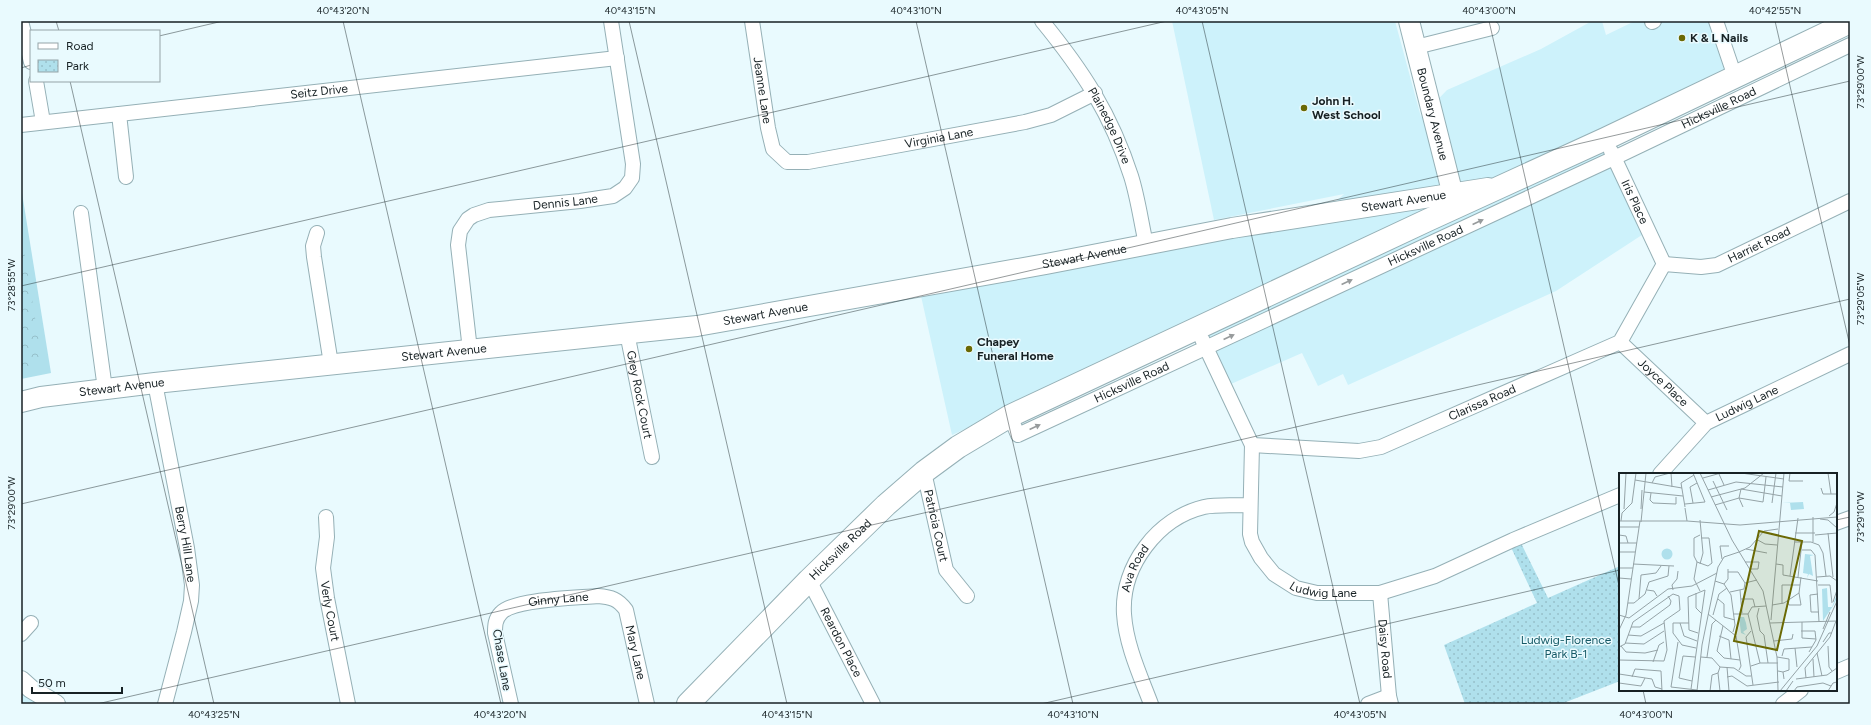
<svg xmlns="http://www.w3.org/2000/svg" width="1871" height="725" font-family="Figtree,sans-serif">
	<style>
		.built { fill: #cdf2fb }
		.grass { fill: #afe0ec }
		.forest { fill: url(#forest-crowns) }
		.park { fill: url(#park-dots) }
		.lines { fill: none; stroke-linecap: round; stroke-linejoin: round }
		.minor-casing { stroke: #95b0b6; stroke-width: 16 }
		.tertiary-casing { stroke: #95b0b6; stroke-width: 20 }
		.secondary-casing { stroke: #95b0b6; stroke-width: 22 }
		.primary-casing { stroke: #95b0b6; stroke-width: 24 }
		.minor { stroke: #fff; stroke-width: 14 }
		.tertiary { stroke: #fff; stroke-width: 18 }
		.secondary { stroke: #fff; stroke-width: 20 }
		.primary { stroke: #fff; stroke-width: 22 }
		.oneway { fill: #979b9c }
		.ticks { fill: none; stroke: #172124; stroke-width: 1; stroke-opacity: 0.45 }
		.poi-dot { fill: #6a6904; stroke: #e9fafe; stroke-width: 1.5 }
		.labels { text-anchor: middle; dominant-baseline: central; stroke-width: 3; stroke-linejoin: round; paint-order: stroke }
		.poi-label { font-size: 12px; font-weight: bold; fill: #172124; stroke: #e9fafe; text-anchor: start }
		.street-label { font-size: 12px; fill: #172124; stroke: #e9fafe }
		.park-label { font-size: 12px; fill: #165a67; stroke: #e9fafe }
		.inset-road { fill: none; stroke: #95a3a7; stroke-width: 1 }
		.view { fill: #6a6904; fill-opacity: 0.15; stroke: #6a6904; stroke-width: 2 }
		.inset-edge { fill: none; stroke: #172124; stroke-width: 2 }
		.neatline { fill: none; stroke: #172124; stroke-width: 1.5 }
		.ticks-label { font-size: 10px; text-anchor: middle; fill: #172124 }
	</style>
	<defs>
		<pattern id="forest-crowns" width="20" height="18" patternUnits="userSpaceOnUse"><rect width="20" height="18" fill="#afe0ec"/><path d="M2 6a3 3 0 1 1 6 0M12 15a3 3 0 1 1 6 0" fill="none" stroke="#96c0ca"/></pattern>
		<pattern id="park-dots" width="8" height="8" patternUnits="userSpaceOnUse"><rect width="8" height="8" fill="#afe0ec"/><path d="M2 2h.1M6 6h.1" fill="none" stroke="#96c0ca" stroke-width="1.8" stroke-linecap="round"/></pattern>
	</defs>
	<rect width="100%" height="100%" fill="#e9fafe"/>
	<path class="built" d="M1172,21H1395L1421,117L1447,90L1541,49L1592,21H1602L1606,35L1635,21H1713L1729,71L1597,134L1645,233L1556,291L1348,385L1343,374L1318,386L1302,353L1231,384L1200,321L952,435L921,296L1314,223L1344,194L1214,220Z
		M21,686L45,704H21Z"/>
	<path class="grass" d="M22,193L51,373L21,379V194Z"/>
	<path class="forest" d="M21,232L42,360L38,369H21Z"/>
	<path class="park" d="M1519,539L1548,598L1620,566V681L1561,704H1465L1444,645L1537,603L1509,543Z"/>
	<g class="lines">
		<g class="minor-casing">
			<g id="minor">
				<path d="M21,21L31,62"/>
				<path id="s1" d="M752,21L768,128L773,149L787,162H808L1025,122L1051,115L1095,93"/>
				<path id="s2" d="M1042,21C1083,71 1111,114 1131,176C1138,198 1141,222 1146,244"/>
				<path d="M1716,21L1735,77"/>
				<path d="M1652,22L1654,21"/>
				<path d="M1416,47L1492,28"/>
				<path d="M36,81L43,122"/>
				<path d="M119,114L126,177"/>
				<path id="s3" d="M21,125L617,58"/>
				<path id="s4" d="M1611,151L1664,264"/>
				<path d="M81,213L105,389"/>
				<path d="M317,233L313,246L314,257L331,364"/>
				<path id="s5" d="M1664,264L1701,267L1717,265L1850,201"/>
				<path id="s6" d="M627,333L652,457"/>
				<path id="s7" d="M1202,339L1252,445L1250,534L1252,542L1261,558L1274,574L1296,588L1317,593H1380L1435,576L1513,540L1620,495"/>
				<path id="s8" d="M1620,342L1706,423"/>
				<path id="s9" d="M470,350L458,245L460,231L468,219L474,215L489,210L580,201L613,196L625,188L632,178L633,164L611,21"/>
				<path id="s10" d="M155,383L187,548L192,585L191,601L184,632L165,704"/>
				<path id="s11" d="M1010,416L1018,435L1614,158L1850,45"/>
				<path id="s12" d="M1252,445L1359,451L1381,447L1620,342L1664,264"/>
				<path id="s13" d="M924,472L946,570L967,596"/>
				<path id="s14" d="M1660,474L1706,423L1850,354"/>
				<path id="s15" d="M326,517L327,537L323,568L327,598L348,704"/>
				<path d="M1836,523L1850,518"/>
				<path id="s16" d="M809,580L873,704"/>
				<path id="s17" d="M1380,593L1389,696L1391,704"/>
				<path d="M21,634L31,623"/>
				<path d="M1836,672L1850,666"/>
				<path id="s18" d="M511,704L495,633C495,626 495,619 501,613C514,599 577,598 598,596C611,597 618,599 626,610L647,704"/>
				<path id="s19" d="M1151,704C1140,675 1126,645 1124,614C1121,566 1158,518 1204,507C1218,504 1235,506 1249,505"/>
				<path d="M1368,704L1389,696"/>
				<path d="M1783,704L1801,690"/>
			</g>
		</g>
		<g class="tertiary-casing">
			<path id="tertiary" d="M21,680L31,689L56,704"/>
		</g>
		<g class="secondary-casing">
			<g id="secondary">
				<path id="s20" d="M1409,21L1456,207"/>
				<path id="s21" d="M21,402L41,397L155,383L697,326L1046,264L1232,228L1488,188"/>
			</g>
		</g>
		<g class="primary-casing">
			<g id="primary">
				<path id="s22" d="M688,704L809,580L886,505L924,472L958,447L1010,416L1428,220L1605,139L1850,22"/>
			</g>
		</g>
		<use href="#minor" class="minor"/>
		<use href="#tertiary" class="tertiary"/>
		<use href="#secondary" class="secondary"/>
		<use href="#primary" class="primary"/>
	</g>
	<defs><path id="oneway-solid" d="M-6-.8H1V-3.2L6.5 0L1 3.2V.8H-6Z"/></defs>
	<g class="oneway">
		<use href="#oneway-solid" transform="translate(1478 222) rotate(-25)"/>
		<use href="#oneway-solid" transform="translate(1347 282) rotate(-25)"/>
		<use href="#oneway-solid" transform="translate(1229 337) rotate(-25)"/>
		<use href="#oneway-solid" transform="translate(1035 427) rotate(-25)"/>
	</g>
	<path class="ticks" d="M56,21L59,31M343,21L501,704M629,21L787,704M916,21L1073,704M1202,21L1360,704M1489,21L1620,590M1775,21L1850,346M159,36L223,21M21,68L31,65M70,81L214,704M21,286L1167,21M21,504L1850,81M1836,520L1850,517M1643,690L1646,704M97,704L1850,299M1041,704L1620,570"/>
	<g class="poi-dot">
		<circle cx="1682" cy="38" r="4"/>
		<circle cx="1304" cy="108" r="4"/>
		<circle cx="969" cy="349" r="4"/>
	</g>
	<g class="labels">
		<g class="poi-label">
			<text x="1690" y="38">K &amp; L Nails</text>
			<text x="1312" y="101">John H.<tspan x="1312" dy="14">West School</tspan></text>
			<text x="977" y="342">Chapey<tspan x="977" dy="14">Funeral Home</tspan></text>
		</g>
		<g class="street-label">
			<text stroke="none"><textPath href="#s1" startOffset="70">Jeanne Lane</textPath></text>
			<text stroke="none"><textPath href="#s3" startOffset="300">Seitz Drive</textPath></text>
			<text stroke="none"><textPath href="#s11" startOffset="794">Hicksville Road</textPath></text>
			<text stroke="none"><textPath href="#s20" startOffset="96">Boundary Avenue</textPath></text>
			<text stroke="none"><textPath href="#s2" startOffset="125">Plainedge Drive</textPath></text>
			<text stroke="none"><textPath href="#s1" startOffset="303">Virginia Lane</textPath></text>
			<text stroke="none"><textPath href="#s9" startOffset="234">Dennis Lane</textPath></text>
			<text stroke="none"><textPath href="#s21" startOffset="1398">Stewart Avenue</textPath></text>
			<text stroke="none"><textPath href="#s4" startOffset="56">Iris Place</textPath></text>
			<text stroke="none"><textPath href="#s5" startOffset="100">Harriet Road</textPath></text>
			<text stroke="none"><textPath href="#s11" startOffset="470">Hicksville Road</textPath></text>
			<text stroke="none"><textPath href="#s21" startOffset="1074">Stewart Avenue</textPath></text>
			<text stroke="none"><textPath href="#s21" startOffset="750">Stewart Avenue</textPath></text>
			<text stroke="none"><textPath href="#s21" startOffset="426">Stewart Avenue</textPath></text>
			<text stroke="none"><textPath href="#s11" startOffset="146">Hicksville Road</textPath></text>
			<text stroke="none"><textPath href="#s8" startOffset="59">Joyce Place</textPath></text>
			<text stroke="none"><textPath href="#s21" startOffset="102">Stewart Avenue</textPath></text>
			<text stroke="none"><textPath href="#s6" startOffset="63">Grey Rock Court</textPath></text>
			<text stroke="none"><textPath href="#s12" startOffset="240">Clarissa Road</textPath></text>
			<text stroke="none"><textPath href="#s14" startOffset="114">Ludwig Lane</textPath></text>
			<text stroke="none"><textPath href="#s13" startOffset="55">Patricia Court</textPath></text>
			<text stroke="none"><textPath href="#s10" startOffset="164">Berry Hill Lane</textPath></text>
			<text stroke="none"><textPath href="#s22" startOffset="217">Hicksville Road</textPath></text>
			<text stroke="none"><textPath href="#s19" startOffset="142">Ava Road</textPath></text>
			<text stroke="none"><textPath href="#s7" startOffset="307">Ludwig Lane</textPath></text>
			<text stroke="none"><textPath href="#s18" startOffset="154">Ginny Lane</textPath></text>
			<text stroke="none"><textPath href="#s15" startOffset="95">Verly Court</textPath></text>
			<text stroke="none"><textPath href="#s16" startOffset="70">Reardon Place</textPath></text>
			<text stroke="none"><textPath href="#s17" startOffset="56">Daisy Road</textPath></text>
			<text stroke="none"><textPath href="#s18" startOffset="270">Mary Lane</textPath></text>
			<text transform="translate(502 660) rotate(80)">Chase Lane</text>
		</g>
		<g class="park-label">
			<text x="1566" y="640">Ludwig-Florence<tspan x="1566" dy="14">Park B-1</tspan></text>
		</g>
	</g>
	<g transform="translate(1619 473)">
		<rect width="218" height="218" fill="#e9fafe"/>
		<path d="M42.5 81a5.5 5.5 0 1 1 11 0a5.5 5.5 0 1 1-11 0Z" fill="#afe0ec"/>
		<path d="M208,115L209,134H213L218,121V125L214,133L204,148L203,116Z" fill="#afe0ec"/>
		<path d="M184,29L185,36L172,37L171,30H163ZM186,81L195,82L191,83L194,103L190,101L188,105L189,101L184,100ZM120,144H125L127,150L131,149L127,150L128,156L124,159L127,162L122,160Z" fill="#afe0ec"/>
		<path class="inset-road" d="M52,0L53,14M81,0L113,67L144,118L158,184L159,217M122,0L165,6M171,0L170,8H184M209,0L212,21M100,1L105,12M84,5L102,0M16,7L63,15M94,8L108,37M33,10L36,4L51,0M202,15L204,21H218M89,17L117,9L164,14M25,19L64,23M32,20L31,27L34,30L57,31V24M92,24L126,15L145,0M74,30L71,14L78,10M153,30L157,0M66,31L86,29L74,0M96,32L120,25L144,29L147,4M66,34L62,10L75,2M124,34L120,25L122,16L163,23M66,35L68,48M5,36L7,0M22,36L23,17M210,43L215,39L218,30M194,44V69M201,46L209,47L218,55M0,48H68L121,52L218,44M2,48L3,40L13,30L17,0M22,49L27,0M0,54H20M176,60H196M209,60L214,104M0,62L7,63L9,70M196,62L218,60M137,66L146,71L158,72M175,69H192L200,72L204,80L207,103M0,70H18M127,76L148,80M183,77H192L196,82L200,149M0,79H16M120,79L131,74L145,58L159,56M103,86L101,73H110M78,89L89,93L93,90L90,65H82M78,89L75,83V65L81,62M78,89L75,106L81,118M126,89H140L139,96H131M14,91L55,93M81,91L84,80L81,47M157,91L164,92V102L199,108M0,95H14M109,99H119L126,110L125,116L111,119M171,103L179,45M179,104L183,69M198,104L211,103L218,108M0,105L12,106M96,108L105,111L112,122L116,152L114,159M126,110L138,107M105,111L109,106V96M199,112H211L213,130M28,117L35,118L38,123M54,117L53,112L58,106L59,98M121,117L123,140M77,120V135L83,141M199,121L191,122L192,139H200M20,126L22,102L37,100L42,93M99,126L105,131V144L116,147M122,126H134L136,134M168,128L170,132H182L180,120M214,129L218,117M9,130H15L26,121L30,109L49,103L50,93M163,131V112H181M153,132L165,130L180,120L182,104M140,135L138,143L141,158L145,162M89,141L117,163L122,193L120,197M115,141H129M0,142L10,145L49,116L73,113L98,100M94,142L100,121L108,115M152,147L165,0M183,149V165L197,166M61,150L65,163L78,168M70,150H54V160L63,172L77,175M151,150L218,148M104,153L98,178L105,185L121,187M12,154H21L51,132L52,128L49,123M204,156L211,139M0,157L7,142L21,48M132,158L127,164L134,212M182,158H196L197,167L190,179M79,160L70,157L69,124L86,117M9,162L22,163L45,150M145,162L149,190M100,163L110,167L112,186M155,168L173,166L174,161M59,169L52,214L78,217M204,169L210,160H213M6,170L25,171L45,158M2,173L7,179L26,180L39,177M209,173L210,194L213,198M0,174L6,171L14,149L54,121M176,175L178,194M198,180L203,203M163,183L165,176L193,174M82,184L93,185L101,194L115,195L127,203H132M88,184L93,151L97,147M158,184L170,186V197L164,199M194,186L195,204M0,187L45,188L48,177L45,148L61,137L60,123L54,121M34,189L40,172L45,169M141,190L129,141L133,134L147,133M132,193L141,190H159M101,194L99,200L101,218M108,194L110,218M159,198L164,199L165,206M0,201L33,206L36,214L43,216M13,204L16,196L42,198L43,218M108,204L113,203L128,213L160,209M187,205L186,195L211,164L217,148M177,206L208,202L218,195M73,208L60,205L64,183L76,184M0,210L22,213L26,205M72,216L86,117M78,218L83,172L99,94L105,84L120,79M91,218L93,202L99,200M161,218L198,173L218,128M167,218L174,208M175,218L178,214L204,210L212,213M209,218L214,210L218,209"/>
		<path class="view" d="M140,58L183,68L158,177L115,168Z"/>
		<rect width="218" height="218" class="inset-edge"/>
	</g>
	<rect width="1871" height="725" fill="none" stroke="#e9fafe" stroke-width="44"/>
	<rect x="30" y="30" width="130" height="52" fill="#e9fafe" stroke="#95a3a7"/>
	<rect x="38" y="43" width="20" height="6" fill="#ffffff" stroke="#95a3a7"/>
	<text x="66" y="50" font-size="12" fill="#172124">Road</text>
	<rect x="38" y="60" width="20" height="12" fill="url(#park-dots)" stroke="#95a3a7"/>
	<text x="66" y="70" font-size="12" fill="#172124">Park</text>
	<path d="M32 687v6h90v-6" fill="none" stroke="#172124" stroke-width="2"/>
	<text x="38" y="687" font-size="12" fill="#172124" stroke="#e9fafe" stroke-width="3" paint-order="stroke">50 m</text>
	<rect x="22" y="22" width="1827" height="681" class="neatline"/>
	<g class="ticks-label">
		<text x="343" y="14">40°43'20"N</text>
		<text x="630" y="14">40°43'15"N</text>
		<text x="916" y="14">40°43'10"N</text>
		<text x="1202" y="14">40°43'05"N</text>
		<text x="1489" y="14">40°43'00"N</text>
		<text x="1775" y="14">40°42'55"N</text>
		<text transform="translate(1860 82) rotate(-90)" y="4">73°29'00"W</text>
		<text transform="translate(11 285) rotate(-90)" y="4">73°28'55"W</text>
		<text transform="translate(1860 299) rotate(-90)" y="4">73°29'05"W</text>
		<text transform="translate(11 503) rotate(-90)" y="4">73°29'00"W</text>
		<text transform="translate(1860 517) rotate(-90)" y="4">73°29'10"W</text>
		<text x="214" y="718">40°43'25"N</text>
		<text x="500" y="718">40°43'20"N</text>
		<text x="787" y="718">40°43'15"N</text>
		<text x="1073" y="718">40°43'10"N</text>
		<text x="1360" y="718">40°43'05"N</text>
		<text x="1646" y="718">40°43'00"N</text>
	</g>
</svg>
